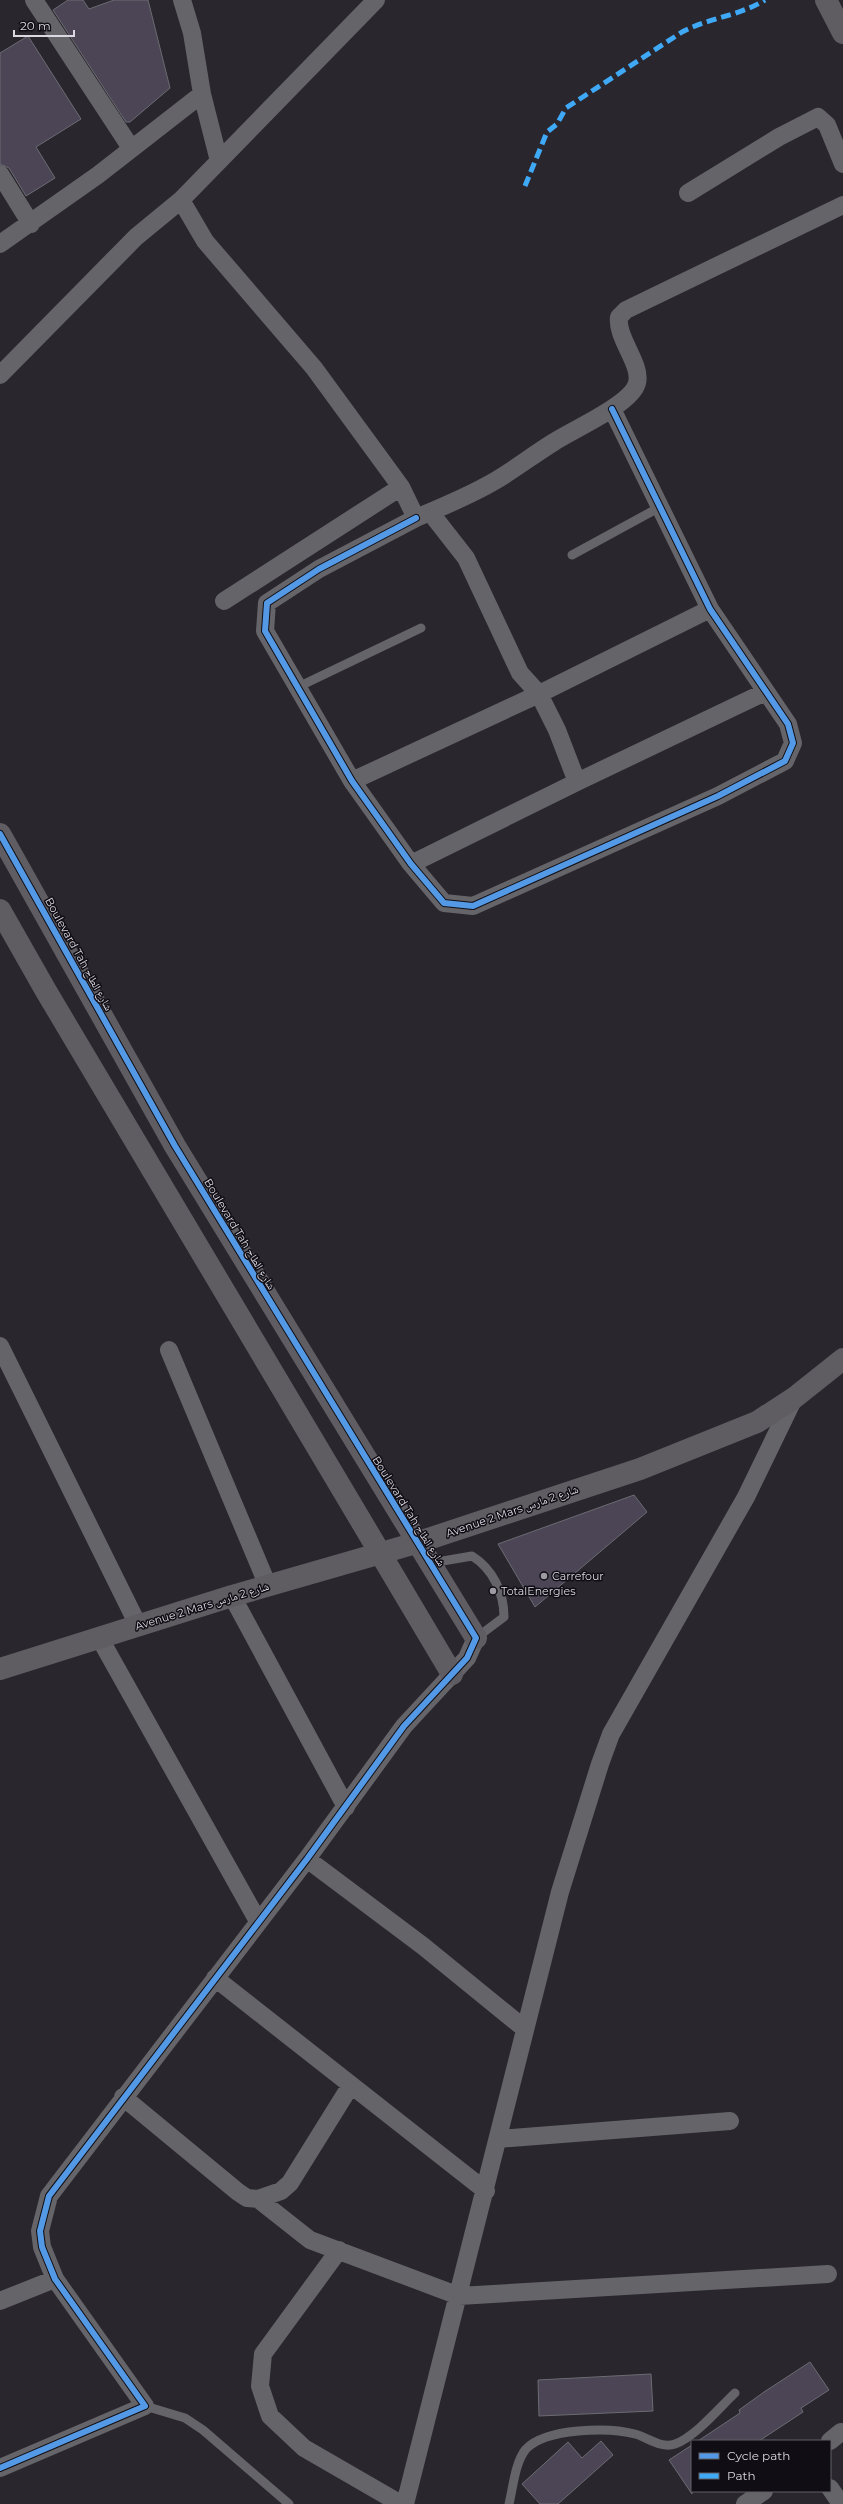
<svg xmlns="http://www.w3.org/2000/svg" width="843" height="2504" font-family="Montserrat,'Noto Naskh Arabic',sans-serif">
	<style>
		.building { fill: #4b4555; stroke: #6d6b72 }
		.lines { fill: none; stroke-linecap: round; stroke-linejoin: round }
		.lane { stroke: #656468; stroke-width: 9 }
		.street { stroke: #656468; stroke-width: 18 }
		.secondary { stroke: #5f5d62; stroke-width: 22 }
		.quiet { stroke: #3fa9f5; stroke-width: 5; stroke-dasharray: 10 5; stroke-linecap: butt }
		.cycleway-casing { stroke: #100e14; stroke-width: 8 }
		.cycleway { stroke: #5399e6; stroke-width: 6 }
		.poi-dot { fill: #9d9aa3; stroke: #100e14; stroke-width: 1.5 }
		.labels { text-anchor: middle; dominant-baseline: central; stroke-width: 3; stroke-linejoin: round; paint-order: stroke }
		.street-label { font-size: 11px; fill: #dbd8e2; stroke: #100e14 }
		.poi-label { font-size: 11px; fill: #dbd8e2; stroke: #100e14; text-anchor: start }
	</style>
	<rect width="100%" height="100%" fill="#29262e"/>
	<path class="building" d="M68,0H83L89,9L114,0H148L170,88L130,122H126L53,10Z
		M28,36L81,119L36,147L55,178L26,196L9,168L0,164V53Z
		M634,1495L647,1512L535,1607L498,1544Z
		M810,2362L829,2390L801,2408L803,2412L759,2441H698L740,2413L739,2410L764,2392Z
		M651,2374L653,2411L539,2416L538,2380Z
		M601,2441L613,2455L558,2504H540L522,2484L568,2442L582,2458Z
		M692,2445V2494L669,2460Z"/>
	<g class="lines">
		<path class="lane" d="M572,555L660,507
			M298,687L421,628
			M431,1563L472,1556C493,1569 504,1593 504,1617L476,1638
			M145,2406L185,2418L203,2430L289,2504
			M509,2504C513,2488 515,2462 526,2449C546,2428 609,2427 635,2434C647,2437 661,2449 675,2444C695,2437 719,2408 735,2393"/>
		<path class="street" d="M34,0L131,148
			M182,0L192,33L202,94L219,161
			M0,174L31,224
			M688,193L779,137L818,117L827,125L843,164
			M181,200L205,241L314,368L401,487L416,518C442,507 469,496 493,482C514,470 533,455 554,442C572,430 632,404 637,383C642,364 616,338 619,317L626,310L843,205
			M0,244L98,175L202,94
			M0,375L136,237L181,200L376,0
			M416,518L319,569L267,603L265,631L352,781L411,864L444,903L473,906L718,796L785,761L793,743L788,724L710,609L612,409
			M224,601L401,487
			M352,781L539,694L710,609
			M577,782L765,692
			M411,864L577,782L557,730L539,694L520,673L466,558L430,512
			M0,1346L138,1625
			M169,1350L268,1586
			M232,1596L346,1807
			M99,1637L258,1921
			M307,1859L423,1946L525,2029
			M215,1978L486,2191
			M123,2097L238,2192L247,2198L258,2199L281,2191L290,2183L351,2085
			M498,2139L730,2121
			M258,2199L310,2240L459,2296L828,2274
			M339,2250L263,2354L260,2386L270,2416L304,2448L401,2504
			M0,2301L55,2279
			M830,2441L841,2432
			M0,2468L145,2406L55,2279L42,2247L40,2231L49,2196L307,1859L404,1726L467,1658L476,1638
			M830,2488L841,2504
			M405,2504L560,1892L600,1764L611,1734L746,1497L794,1398
			M745,2504L764,2491"/>
		<path class="secondary" d="M826,0L843,33
			M0,834L175,1146L476,1638
			M0,910L46,991L452,1674
			M0,1669L232,1596L416,1543L640,1469L757,1422L794,1398L843,1359"/>
		<path class="quiet" d="M525,186L547,132L557,124L566,108L682,32C708,18 739,16 765,0"/>
		<g class="cycleway-casing">
			<path id="cycleway" d="M416,518L319,569L267,603L265,631L352,781L411,864L444,903L473,906L718,796L785,761L793,743L788,724L710,609L612,409
				M0,834L175,1146L476,1638L467,1658L404,1726L307,1859L49,2196L40,2231L42,2247L55,2279L145,2406L0,2468"/>
		</g>
		<use href="#cycleway" class="cycleway"/>
	</g>
	<g class="poi-dot">
		<circle cx="544" cy="1576" r="4"/>
		<circle cx="493" cy="1591" r="4"/>
	</g>
	<g class="labels">
		<g class="street-label">
			<text transform="translate(79 954) rotate(61)">Boulevard Tah شارع الطاح</text>
			<text transform="translate(240 1234) rotate(59)">Boulevard Tah شارع الطاح</text>
			<text transform="translate(409 1511) rotate(58)">Boulevard Tah شارع الطاح</text>
			<text transform="translate(512 1511) rotate(-19)">Avenue 2 Mars شارع 2 مارس</text>
			<text transform="translate(202 1606) rotate(-17)">Avenue 2 Mars شارع 2 مارس</text>
		</g>
		<g class="poi-label">
			<text x="552" y="1576">Carrefour</text>
			<text x="501" y="1591">TotalEnergies</text>
		</g>
	</g>
	<rect x="691" y="2440" width="140" height="52" fill="#100e14" stroke="#615f66"/>
	<rect x="699" y="2453" width="20" height="6" fill="#5399e6" stroke="#615f66"/>
	<text x="727" y="2460" font-size="12" fill="#dbd8e2">Cycle path</text>
	<rect x="699" y="2473" width="20" height="6" fill="#3fa9f5" stroke="#615f66"/>
	<text x="727" y="2480" font-size="12" fill="#dbd8e2">Path</text>
	<path d="M14 30v6h60v-6" fill="none" stroke="#dbd8e2" stroke-width="2"/>
	<text x="20" y="30" font-size="12" fill="#dbd8e2" stroke="#100e14" stroke-width="3" paint-order="stroke">20 m</text>
</svg>
